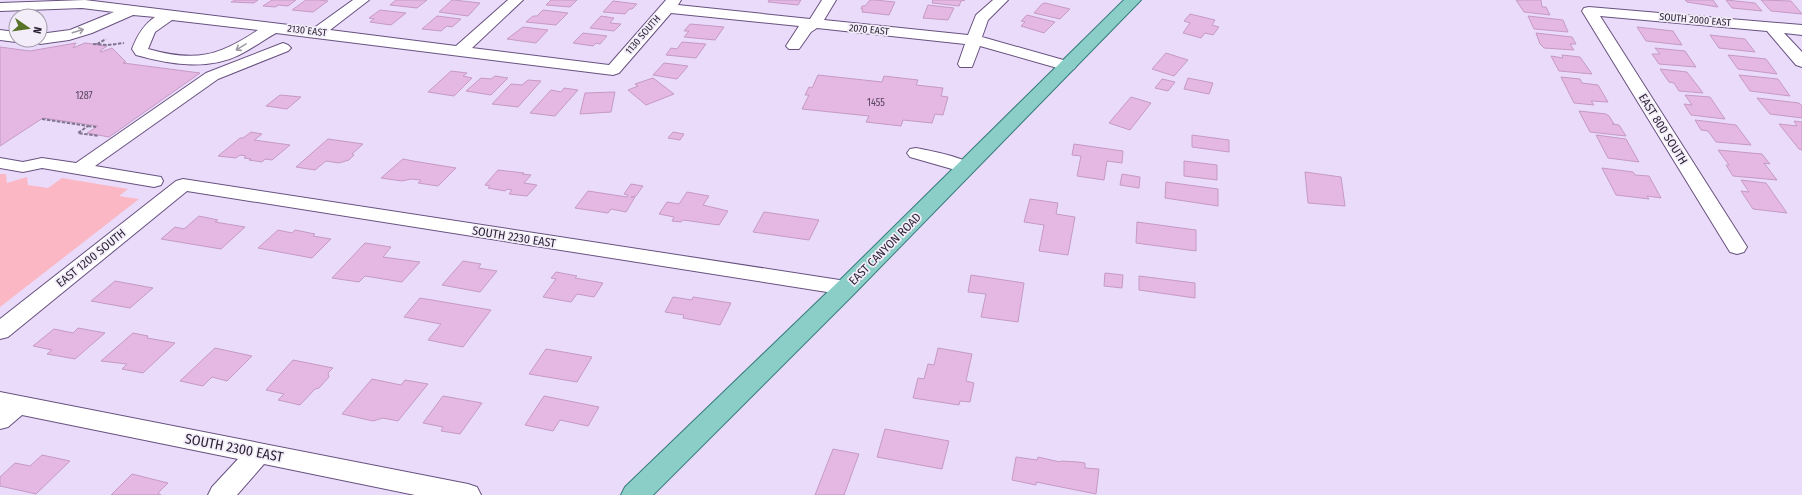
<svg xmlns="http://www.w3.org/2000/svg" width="1802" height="495" font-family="'Fira Sans Condensed',sans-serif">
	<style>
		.green { fill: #fbb7c3 }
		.building { fill: #e5b8e4; stroke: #c59ac5 }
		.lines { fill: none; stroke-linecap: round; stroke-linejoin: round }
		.minor-casing { stroke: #68517f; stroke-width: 2 }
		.major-casing { stroke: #367c7c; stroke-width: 2 }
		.path { stroke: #81748e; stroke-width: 2; stroke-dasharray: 3.5 1.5; stroke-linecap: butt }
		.minor { fill: #fff; fill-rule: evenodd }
		.major { fill: #8bcec8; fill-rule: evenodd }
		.oneway { stroke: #9f9aa3 }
		.labels { text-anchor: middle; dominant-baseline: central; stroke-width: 3.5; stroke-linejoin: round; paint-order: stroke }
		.far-street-label { font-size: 10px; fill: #291f33; stroke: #f2edf8 }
		.number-label { font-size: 10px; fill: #58455f }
		.street-label { font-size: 12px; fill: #291f33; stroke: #f2edf8 }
		.near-street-label { font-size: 14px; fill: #291f33; stroke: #f2edf8 }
	</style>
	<rect width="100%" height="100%" fill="#eadbfb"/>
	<path class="green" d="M0,174H6L7,183L27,177L28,185L48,188L62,178L128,189L119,196L139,199L0,307Z"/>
	<path class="building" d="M235,0H258L254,3L231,2Z
		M272,0H296L288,6L279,5L275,7L263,6Z
		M306,0H319L328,1L313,12L292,10Z
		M396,0H427L417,8L390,5Z
		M452,0H454L480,3L468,16L439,12Z
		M551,0H577L570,7L546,5Z
		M769,0H801L798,5L768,2Z
		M870,0H875L895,2L889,15L862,12L863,9H861L862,6H865Z
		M933,0H965L961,1L959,6L932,3Z
		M1516,0H1541L1542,7H1546L1550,15L1524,12Z
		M1685,0H1713L1718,7L1687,2Z
		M1726,0L1755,3L1762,11L1732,8Z
		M1761,0L1791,1L1802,14L1771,11Z
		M613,1L637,4L632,9H629L625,14L603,12Z
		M1045,3L1070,9L1060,19L1034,13L1042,4Z
		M928,5L954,8L948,20L923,18Z
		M380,10L406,13L391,25L370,22L374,19L369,18Z
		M543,10L568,13L556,25L526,22L533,16H537Z
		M1190,14L1215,20L1212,25L1219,27L1213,35L1205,33L1201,38L1183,33L1190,23L1184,21Z
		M1027,15L1055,22L1044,33L1021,26L1025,22L1021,21Z
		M437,16L461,19L452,27L447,26L441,31L422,29Z
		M601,16L614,18L610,23L621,24L614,31L590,28Z
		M1528,16L1563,20L1568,32L1534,29Z
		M690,24L724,27L715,40L684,37L689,31H684Z
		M523,27L548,30L536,43L507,39Z
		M1637,27L1673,31L1682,45L1646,41Z
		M583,33L607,36L600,44L596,43L593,46L573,43Z
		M1536,33L1572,37L1576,44H1570L1574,50L1544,48L1540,44Z
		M1710,35L1745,39L1755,52L1719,48Z
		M682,42L706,44L696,58L666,55L671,48L677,49Z
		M76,43L73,48L85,43L107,46L100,51L101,52L112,48L126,62L123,63L200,73L109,137L87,133L98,126L43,118L0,146V47L30,51Z
		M1655,48L1685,51L1696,67L1659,64L1652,54H1660Z
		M1166,53L1188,60L1174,76L1152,69Z
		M1562,55L1580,57L1592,74L1559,71L1551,56L1563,58Z
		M1728,55L1766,59L1777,74L1738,69Z
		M664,63L688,66L677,79L653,75Z
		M1660,69L1687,72L1703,93L1679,91L1674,83L1669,82Z
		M451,71L467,73L463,76L472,78L454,96L428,92Z
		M818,75L882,82L884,76L918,80L916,85L943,88L941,96L948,97L943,115L935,114L932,123L903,120L901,126L866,122L869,116L802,109L809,95H805L809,87L812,88Z
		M1739,75L1778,79L1790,96L1750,91Z
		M495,76L508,78L491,95L466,91L481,78L491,79Z
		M1561,77L1580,79L1582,83L1598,85L1608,102L1591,101L1594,105L1574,103Z
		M653,78L674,94L646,105L628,90L638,86L635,84Z
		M1188,78L1213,83L1209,94L1184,89Z
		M1162,79L1175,82L1168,91L1155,88Z
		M528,80L541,81L518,107L492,104L511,84L522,85Z
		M564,88L578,90L555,116L530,113L551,90L561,92Z
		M615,92L611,112L580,114L585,93Z
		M280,95L301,97L287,109L266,106Z
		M1685,95L1710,97L1725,119L1691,115L1684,104L1692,105Z
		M1131,97L1151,103L1130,130L1109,123Z
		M1757,98L1799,103L1802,106V118L1770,114Z
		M1579,111L1606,114L1609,116L1614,124H1612L1619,125L1626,136L1590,132Z
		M1695,120L1736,125L1751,145L1716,142L1708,131L1701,130Z
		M1794,121L1802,122V150L1799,149L1779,124L1797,126Z
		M251,132L262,134L254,140L290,145L272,160L265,159L262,162L249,160L251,159L244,158L246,156L240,155L236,158L218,156L240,138H243Z
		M673,132L684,134L680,140L668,138Z
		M1192,135L1229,140V152L1192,147Z
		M1596,135L1626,139L1639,162L1608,158Z
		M328,139L363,144L352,154L354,155L349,160L339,163L326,161L315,170L296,167Z
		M1074,144L1123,151L1122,163L1107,161L1104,180L1077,176L1081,156L1072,155Z
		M1718,150L1762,154L1770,164L1764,163L1777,180L1733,176L1726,165H1729Z
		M403,159L413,161L456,168L438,186L418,183L421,180L411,179L402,181L381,178Z
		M1184,161L1217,165V180L1184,176Z
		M1602,168L1633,172L1635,175L1649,176L1661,198L1647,196L1649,199L1616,195Z
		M498,170L524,173L522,174L531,175L524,183L537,185L527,196L509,194L512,190L507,189L505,191L488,188L490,186L485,185Z
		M1305,172L1341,177L1345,206L1308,203Z
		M1122,174L1140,177L1139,188L1120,185Z
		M1741,180L1766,183L1787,213L1753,209L1741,191L1749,192Z
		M1166,182L1218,189V206L1165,198Z
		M631,184L643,186L636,196L631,197H635L626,212L611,209L608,213L575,208L588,191L627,197L628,195L624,194Z
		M687,192L709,196L703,205L728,211L719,225L683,220L681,222L672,221L674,217L659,214L667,202L679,204Z
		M1030,199L1058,203L1056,214L1075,217L1068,255L1039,251L1044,225L1024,222Z
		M764,212L819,220L809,240L753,232Z
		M199,216L218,220L215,222L245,227L221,249L161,239L175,227L184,229Z
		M1137,222L1196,230V251L1136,243Z
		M278,230L292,233L295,230L315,234L313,236L331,239L312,258L258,248Z
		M365,243L391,247L383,257L420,262L402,282L365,276L359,282L332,278Z
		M463,261L481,264L478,268L497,271L480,292L442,285Z
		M556,272L577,276L575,278L603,283L594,297L577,294L571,302L543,297L556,279L551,278Z
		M1105,273L1123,275L1122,288L1104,286Z
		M971,275L1024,283L1018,322L981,317L986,294L968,292Z
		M1139,276L1195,283V298L1139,290Z
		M115,281L153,288L130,308L91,301Z
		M673,297L692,300L693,297L731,303L720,325L683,318L684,315L665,312Z
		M420,298L491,310L463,347L428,340L441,324L404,317Z
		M78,328L105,333L75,359L47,354L52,350L33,346L54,329L73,333Z
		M133,333L148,336L147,338L175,343L143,373L122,369L127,364L101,361Z
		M215,348L252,356L227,381L212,377L203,386L180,381Z
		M938,348L972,354L966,381L974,383L970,402L960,401L959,405L913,398L918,378L924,379L928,364L934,365Z
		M546,349L592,357L577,382L529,374Z
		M293,360L333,368L328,373L329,377L319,388L315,389L300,405L278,400L284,394L266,390Z
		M372,379L401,385L405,380L428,384L398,421L383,418L373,421L342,414Z
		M443,396L482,403L460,434L441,431L443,427L423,423Z
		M544,396L599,407L588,426L560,420L553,431L525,425Z
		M885,429L949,441L942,469L877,457Z
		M833,449L859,454L844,495H815Z
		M42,455L70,461L36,494L0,486V477L15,463L30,466Z
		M1016,457L1037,460L1038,457L1060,462L1061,461L1078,462L1085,463V468L1099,469L1096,494L1036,482V485L1012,480Z
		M132,474L168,483L158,493L161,495H111Z"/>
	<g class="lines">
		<g class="minor-casing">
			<path id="minor" d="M85,0L314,28L353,0H369L330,30L456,46L508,0H523L472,48L609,65L666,0H681L678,5L810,19L822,0H836L824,20L968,35L976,15L993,0H1008L988,20L982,37L1074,63L1076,66L1074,69L1068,71L980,46L972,67H960L958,64L965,44L817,28L811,32L799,49H789L786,46L799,26L671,13L619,73L613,75L276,33C263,40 252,49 239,55C206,71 169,64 136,55L132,49C137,36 143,25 155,17L133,15L92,33L69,40L40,44L33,40H40V34L70,30L114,12L82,8L0,11V3ZM172,20L258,30C218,57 195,62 148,49L155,32Z
				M1589,7L1802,25V35L1784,33L1802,52V67L1796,65L1767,31L1600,16L1747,247L1744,252L1737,254L1730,252L1582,11L1584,8Z
				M0,30L16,32V40H22L16,42L0,40Z
				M283,43L288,45L291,48L288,51L218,79L95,166L161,177L163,181L161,185L154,187L42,168L23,172L0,168V158L23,162L42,158L76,163L206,73Z
				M916,148C930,151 967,157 975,168L972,172L966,173L910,157L907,153L910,149Z
				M183,179L846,281L853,283L856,288L853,293L846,295L187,191L8,337L0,339V319L176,181Z
				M0,392L468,484L477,487L481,495H415L264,464L237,495H208L212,487L238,459L22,415L8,427L0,429Z"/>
		</g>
		<g class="major-casing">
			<path id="major" d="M1124,0H1141L854,294L653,495H621L625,487L838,282Z"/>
		</g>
		<path class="path" d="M93,44L108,45L124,43
			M97,44L106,39
			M42,119L88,126L78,133L99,136
			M88,126L96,127"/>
		<use href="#minor" class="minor"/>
		<use href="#major" class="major"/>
	</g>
	<defs><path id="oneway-shaft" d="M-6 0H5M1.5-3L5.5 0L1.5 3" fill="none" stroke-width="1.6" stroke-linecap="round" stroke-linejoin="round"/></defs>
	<g class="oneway">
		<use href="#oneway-shaft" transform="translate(78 31) rotate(-17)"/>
		<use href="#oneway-shaft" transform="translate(241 47) rotate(149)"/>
	</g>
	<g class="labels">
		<g class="far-street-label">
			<text transform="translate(1695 20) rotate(5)">SOUTH 2000 EAST</text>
			<text transform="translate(869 30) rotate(6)">2070 EAST</text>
			<text transform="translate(307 31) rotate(7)">2130 EAST</text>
			<text transform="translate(643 35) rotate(-49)">1130 SOUTH</text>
		</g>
		<g class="number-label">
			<text x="84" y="96">1287</text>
			<text x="876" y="103">1455</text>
		</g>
		<g class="street-label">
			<text transform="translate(1663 129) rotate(58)">EAST 800 SOUTH</text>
			<text transform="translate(514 237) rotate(9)">SOUTH 2230 EAST</text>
			<text transform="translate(885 249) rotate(-45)">EAST CANYON ROAD</text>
			<text transform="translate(91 258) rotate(-39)">EAST 1200 SOUTH</text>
		</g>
		<g class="near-street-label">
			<text transform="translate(234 448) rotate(11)">SOUTH 2300 EAST</text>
		</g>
	</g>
	<g transform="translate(28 28) rotate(103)"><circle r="19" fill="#f2edf8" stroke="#a29ba9"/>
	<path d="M0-3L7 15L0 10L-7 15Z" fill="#587327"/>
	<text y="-6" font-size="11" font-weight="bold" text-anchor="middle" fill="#291f33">N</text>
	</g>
</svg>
